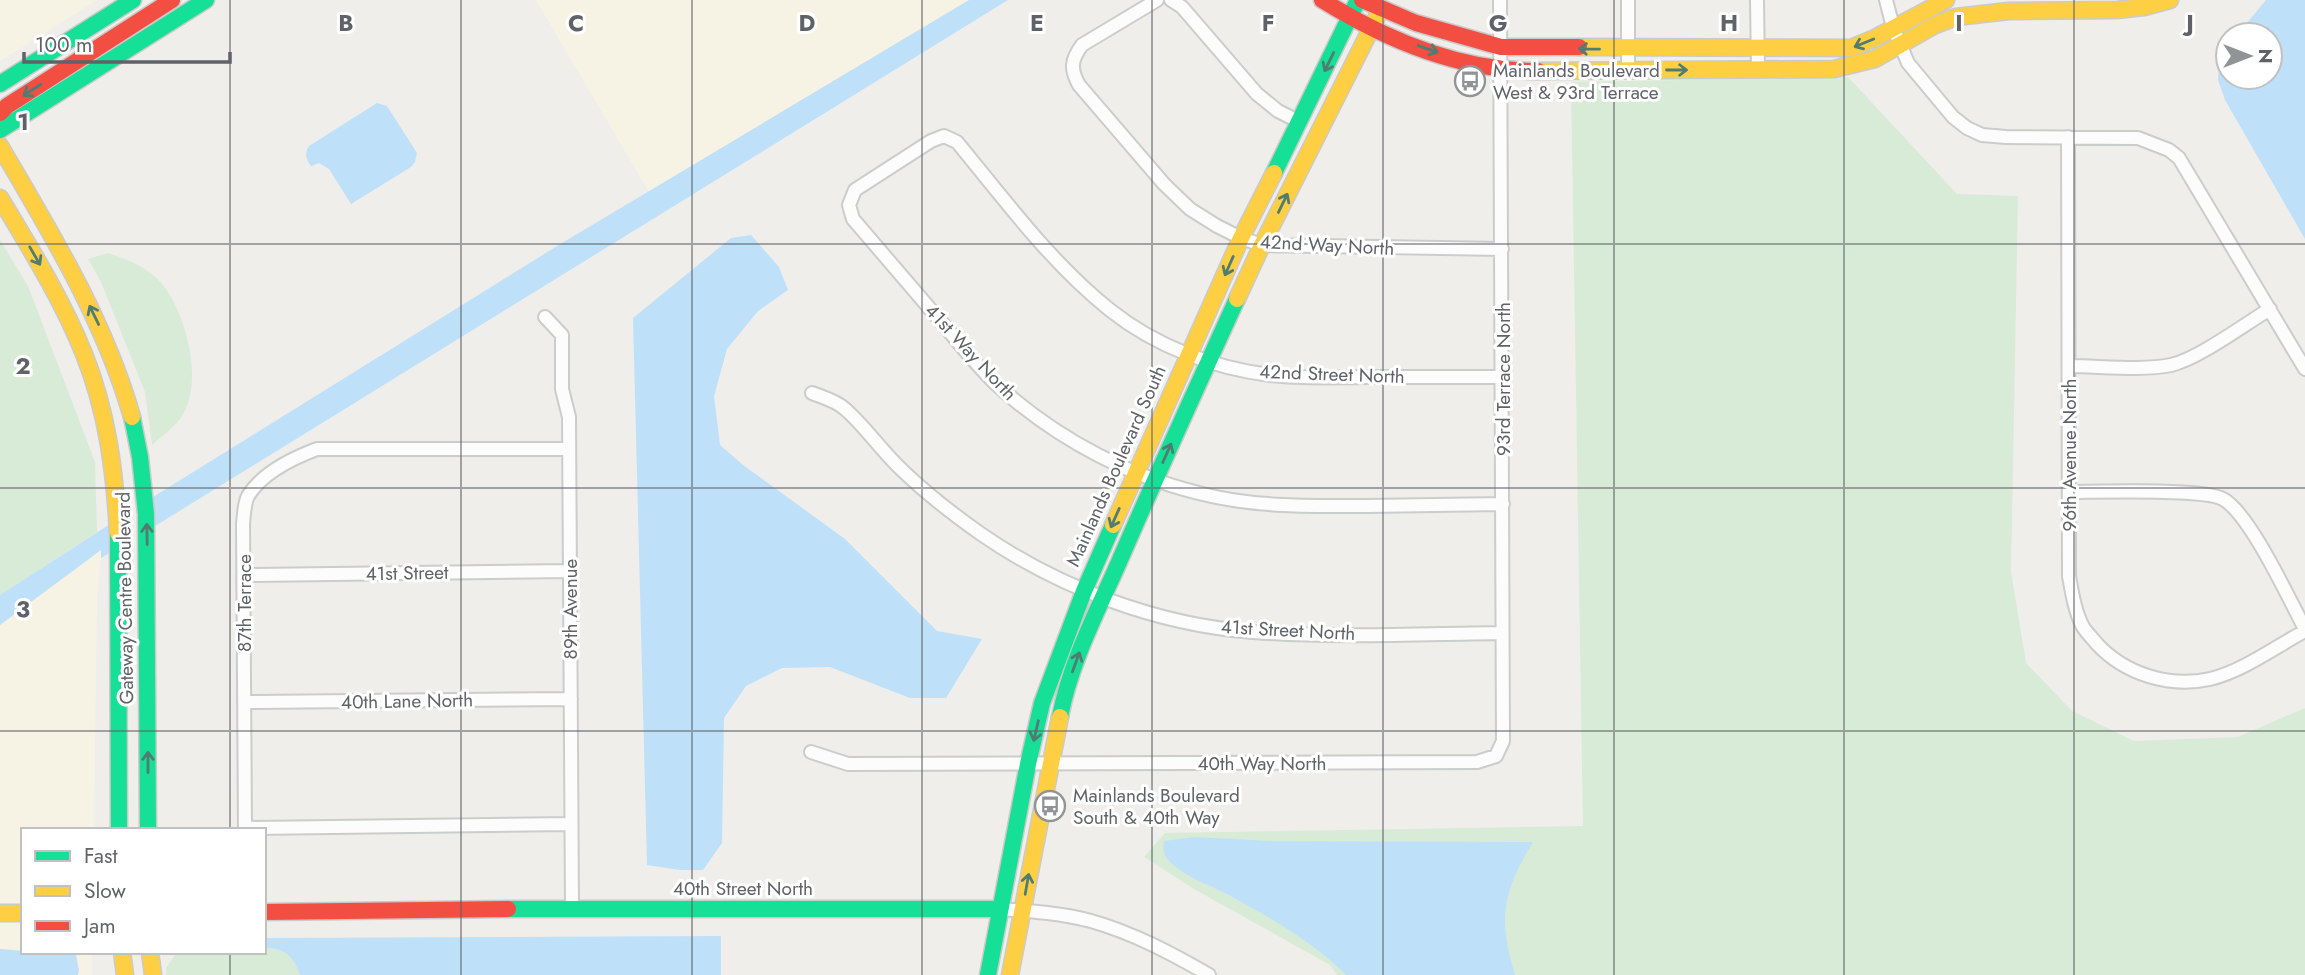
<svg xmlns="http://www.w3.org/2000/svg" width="2305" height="975" font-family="Jost,sans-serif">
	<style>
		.commercial { fill: #f7f3e4 }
		.green { fill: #d8ebd6 }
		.water { fill: #bfe0f9 }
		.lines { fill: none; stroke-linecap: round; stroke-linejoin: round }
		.street-casing { stroke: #cbcccc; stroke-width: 16 }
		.fast-casing { stroke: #cacacb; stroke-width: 19 }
		.slow-casing { stroke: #cacacb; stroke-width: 19 }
		.jam-casing { stroke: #cacacb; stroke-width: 19 }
		.street { stroke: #fdfcfc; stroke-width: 12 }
		.fast { stroke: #16e098; stroke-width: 16 }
		.slow { stroke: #ffcf43; stroke-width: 16 }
		.jam { stroke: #f24e42; stroke-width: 16 }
		.oneway { stroke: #507c72 }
		.grid { fill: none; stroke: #5f6368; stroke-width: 2; stroke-opacity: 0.55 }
		.labels { text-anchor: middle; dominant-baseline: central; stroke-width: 6; stroke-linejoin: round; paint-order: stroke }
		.poi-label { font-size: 19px; fill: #5f6368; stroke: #fff; text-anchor: start }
		.street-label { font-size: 19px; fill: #5f6368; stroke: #fff }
		.grid-label { font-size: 23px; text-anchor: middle; font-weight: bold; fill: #5f6368; stroke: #fff; stroke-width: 6; stroke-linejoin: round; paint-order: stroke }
	</style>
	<rect width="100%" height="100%" fill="#efeeea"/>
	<path class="commercial" d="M0,0H97L0,61Z
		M536,0H969L649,192Z
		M102,549L97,596L94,830H23V906H0V625Z
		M0,920H23V951L0,949Z
		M38,952H92V975H78L79,970L76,955Z"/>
	<path class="green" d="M1848,77L1957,194L2018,196L2011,572L2026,663L2072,711L2134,741L2238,737L2305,708V975H1337L1330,965L1194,889L1144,857L1165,833L1583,826L1571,82Z
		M0,240L28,286L95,462L97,532L0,595Z
		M108,253C129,260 148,267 163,285C187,316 205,385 180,419C173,428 161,437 152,445L145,392L101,282L88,259Z
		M264,948C285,948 293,956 300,975H166V968L177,952H264Z"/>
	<path class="water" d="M969,0H1008L155,526L153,497L557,246Z
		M2266,0H2305V239L2225,100L2218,80L2219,64L2228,45V77H2270V35H2237Z
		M377,103L387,106L417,153L415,162L411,167L351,204L329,169L319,163L311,166C306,159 304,154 309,146Z
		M751,235L779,267L788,290L758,311L727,349L714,396L720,445L743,465L845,539L937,631L982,639L946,698H910L830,667L782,668L746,686L724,718L722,843L703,870H680L647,865L633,318L731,238Z
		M110,524L111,552L101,558V550L0,625V595Z
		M1195,837L1269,841L1533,842C1502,893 1498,918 1515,975H1346C1311,940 1269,917 1225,893C1207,884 1183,876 1169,861C1163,855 1163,849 1164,841Z
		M721,936V975H300C293,956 285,948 264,948V938Z
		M0,949L76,955L79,970L78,975H0Z"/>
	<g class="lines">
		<g class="street-casing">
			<path id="street" d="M1157,0L1082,45C1071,60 1070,69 1079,85L1164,184L1190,209L1217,226L1241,238L1262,245L1502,249
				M1171,0L1182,7L1257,94L1278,111L1300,122
				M1757,0L1758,70
				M1886,0L1893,27L1908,63L1953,117L1967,128L1982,135L2006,137L2138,138L2169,150L2179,158L2305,369
				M1628,70V0
				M2068,137L2069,576C2072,593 2075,612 2083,627C2087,633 2093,639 2097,644C2125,674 2169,688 2210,679C2243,671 2275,647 2305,631
				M545,317L562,335V389L569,417L572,908
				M2069,366C2099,366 2142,371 2171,365C2198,359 2245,324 2270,309
				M812,393C822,397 837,401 845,409C866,427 882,452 903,471C927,494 954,515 981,534C1059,588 1158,625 1253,632C1335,638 1419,634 1502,633
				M2069,492C2098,492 2204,488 2223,499C2250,514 2289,599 2305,629
				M1503,504C1456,505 1410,505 1364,506C1315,506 1264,507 1216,497C1134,480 1057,440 996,384C977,366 960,344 943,324C913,289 883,254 853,219L849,205L855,190L931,141L944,136L957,142C1004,199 1051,263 1110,310C1155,346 1213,368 1270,375C1303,379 1337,377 1371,377C1415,377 1459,377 1503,377
				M244,575L570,571
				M244,702L571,699
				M811,752L848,764L1477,762L1496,756L1503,741L1500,0
				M245,828L571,824
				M245,830L243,524C244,515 244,504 248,496C262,473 293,458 317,449H569
				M999,909C1030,911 1061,913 1091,921C1133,933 1171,953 1209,975"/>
		</g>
		<g class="fast-casing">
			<path id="fast" d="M0,84L133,0
				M0,130L206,0
				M1274,173L1358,0
				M132,417L140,457L146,514L148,830
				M118,533L119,830
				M1060,717C1070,663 1097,612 1119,562C1157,474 1197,387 1237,299
				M508,909H999
				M988,975L1028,764L1042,703L1084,591L1113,525"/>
		</g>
		<g class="slow-casing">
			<path id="slow" d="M1579,47L1851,48L1875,38L1946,0
				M1538,71L1834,69L1875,59L1935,25L1956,17L2009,11L2117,10L2144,7L2170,0
				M0,146C51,233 104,319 132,417
				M0,198C30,248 62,299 84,354C107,411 115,472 118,533
				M1237,299L1262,245L1381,9
				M1113,525L1241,238L1274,173
				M0,913H23
				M122,952L125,975
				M150,952L153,975
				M1010,975L1060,717"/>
		</g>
		<g class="jam-casing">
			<path id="jam" d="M1322,0C1386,40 1461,71 1538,71
				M1362,0L1416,23L1501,47H1579
				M0,113L7,106L172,0
				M264,912L508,909"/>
		</g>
		<use href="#street" class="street"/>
		<use href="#fast" class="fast"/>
		<use href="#slow" class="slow"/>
		<use href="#jam" class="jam"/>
	</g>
	<defs><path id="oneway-shaft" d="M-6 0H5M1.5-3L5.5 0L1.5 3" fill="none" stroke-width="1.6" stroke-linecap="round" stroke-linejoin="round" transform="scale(1.75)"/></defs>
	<g class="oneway">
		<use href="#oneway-shaft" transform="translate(1864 43) rotate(158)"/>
		<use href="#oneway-shaft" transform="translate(1428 49) rotate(19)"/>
		<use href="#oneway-shaft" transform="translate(1589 49) rotate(-179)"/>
		<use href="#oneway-shaft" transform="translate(1329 62) rotate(116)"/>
		<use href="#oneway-shaft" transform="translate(1677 70)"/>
		<use href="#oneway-shaft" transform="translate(32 90) rotate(147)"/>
		<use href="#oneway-shaft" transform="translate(1283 203) rotate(-64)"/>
		<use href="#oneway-shaft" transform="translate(35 256) rotate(60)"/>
		<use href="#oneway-shaft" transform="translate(1229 266) rotate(114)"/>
		<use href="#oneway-shaft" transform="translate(94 315) rotate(-116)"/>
		<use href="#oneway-shaft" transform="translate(1167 453) rotate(-66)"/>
		<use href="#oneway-shaft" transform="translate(1115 518) rotate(114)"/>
		<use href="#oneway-shaft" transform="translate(147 534) rotate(-91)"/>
		<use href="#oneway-shaft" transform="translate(1076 662) rotate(-70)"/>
		<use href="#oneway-shaft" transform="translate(1036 731) rotate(103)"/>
		<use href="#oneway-shaft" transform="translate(148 762) rotate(-90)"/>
		<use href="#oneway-shaft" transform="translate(1027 884) rotate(-80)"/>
	</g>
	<path class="grid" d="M230,0V830M461,0V975M692,0V975M922,0V975M1152,0V975M1383,0V975M1614,0V975M1844,0V975M2074,0V975M0,244H2305M0,488H2305M0,731H2305M230,952V975"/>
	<defs>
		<g id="bus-ring" transform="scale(1.575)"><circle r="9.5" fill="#fff" stroke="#919496" stroke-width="1.5"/><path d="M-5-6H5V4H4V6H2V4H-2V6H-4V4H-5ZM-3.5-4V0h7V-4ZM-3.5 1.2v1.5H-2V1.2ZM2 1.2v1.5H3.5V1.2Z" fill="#919496"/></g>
	</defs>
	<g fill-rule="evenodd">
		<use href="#bus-ring" x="1470" y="81"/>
		<use href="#bus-ring" x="1050" y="806"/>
	</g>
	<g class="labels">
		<g class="poi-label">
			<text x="1493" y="70">Mainlands Boulevard<tspan x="1493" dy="22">West &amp; 93rd Terrace</tspan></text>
			<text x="1073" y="795">Mainlands Boulevard<tspan x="1073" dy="22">South &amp; 40th Way</tspan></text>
		</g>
		<g class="street-label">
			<text transform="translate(1327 245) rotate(3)">42nd Way North</text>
			<text transform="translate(971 352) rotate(47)">41st Way North</text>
			<text transform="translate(1332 374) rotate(2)">42nd Street North</text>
			<text transform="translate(1503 379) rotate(-90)">93rd Terrace North</text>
			<text transform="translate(2069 455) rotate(-90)">96th Avenue North</text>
			<text transform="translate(1116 466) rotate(-66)">Mainlands Boulevard South</text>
			<text transform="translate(407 573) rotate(-1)">41st Street</text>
			<text transform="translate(125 598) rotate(-91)">Gateway Centre Boulevard</text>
			<text transform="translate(244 603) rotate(-90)">87th Terrace</text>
			<text transform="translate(570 609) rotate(-90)">89th Avenue</text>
			<text transform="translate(1288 630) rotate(3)">41st Street North</text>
			<text transform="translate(407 701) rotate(-1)">40th Lane North</text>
			<text x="1262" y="763">40th Way North</text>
			<text x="743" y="888">40th Street North</text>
		</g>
	</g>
	<g class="grid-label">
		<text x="346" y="31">B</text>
		<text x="576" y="31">C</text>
		<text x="807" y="31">D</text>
		<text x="1037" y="31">E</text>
		<text x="1268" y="31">F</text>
		<text x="1498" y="31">G</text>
		<text x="1729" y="31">H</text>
		<text x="1959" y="31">I</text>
		<text x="2190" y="31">J</text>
		<text x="23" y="130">1</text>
		<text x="23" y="374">2</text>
		<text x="23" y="617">3</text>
	</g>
	<rect x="21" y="828" width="245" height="126" fill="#ffffff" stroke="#bfc1c3" stroke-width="2"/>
	<rect x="35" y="851" width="35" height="10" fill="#16e098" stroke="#bfc1c3" stroke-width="2"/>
	<text x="84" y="863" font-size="21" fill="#5f6368">Fast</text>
	<rect x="35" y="886" width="35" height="10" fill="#ffcf43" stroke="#bfc1c3" stroke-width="2"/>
	<text x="84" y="898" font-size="21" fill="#5f6368">Slow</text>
	<rect x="35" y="921" width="35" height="10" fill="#f24e42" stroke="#bfc1c3" stroke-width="2"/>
	<text x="84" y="933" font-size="21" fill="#5f6368">Jam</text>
	<g transform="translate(2249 56) rotate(90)"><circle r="33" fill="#ffffff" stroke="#bfc1c3" stroke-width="2"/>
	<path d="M0-5L12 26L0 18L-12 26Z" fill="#919496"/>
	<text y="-10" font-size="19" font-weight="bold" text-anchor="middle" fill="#5f6368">N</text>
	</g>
	<path d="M24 52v10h206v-10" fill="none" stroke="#5f6368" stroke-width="3.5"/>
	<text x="35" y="52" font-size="21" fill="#5f6368" stroke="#ffffff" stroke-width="5" paint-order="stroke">100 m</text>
</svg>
